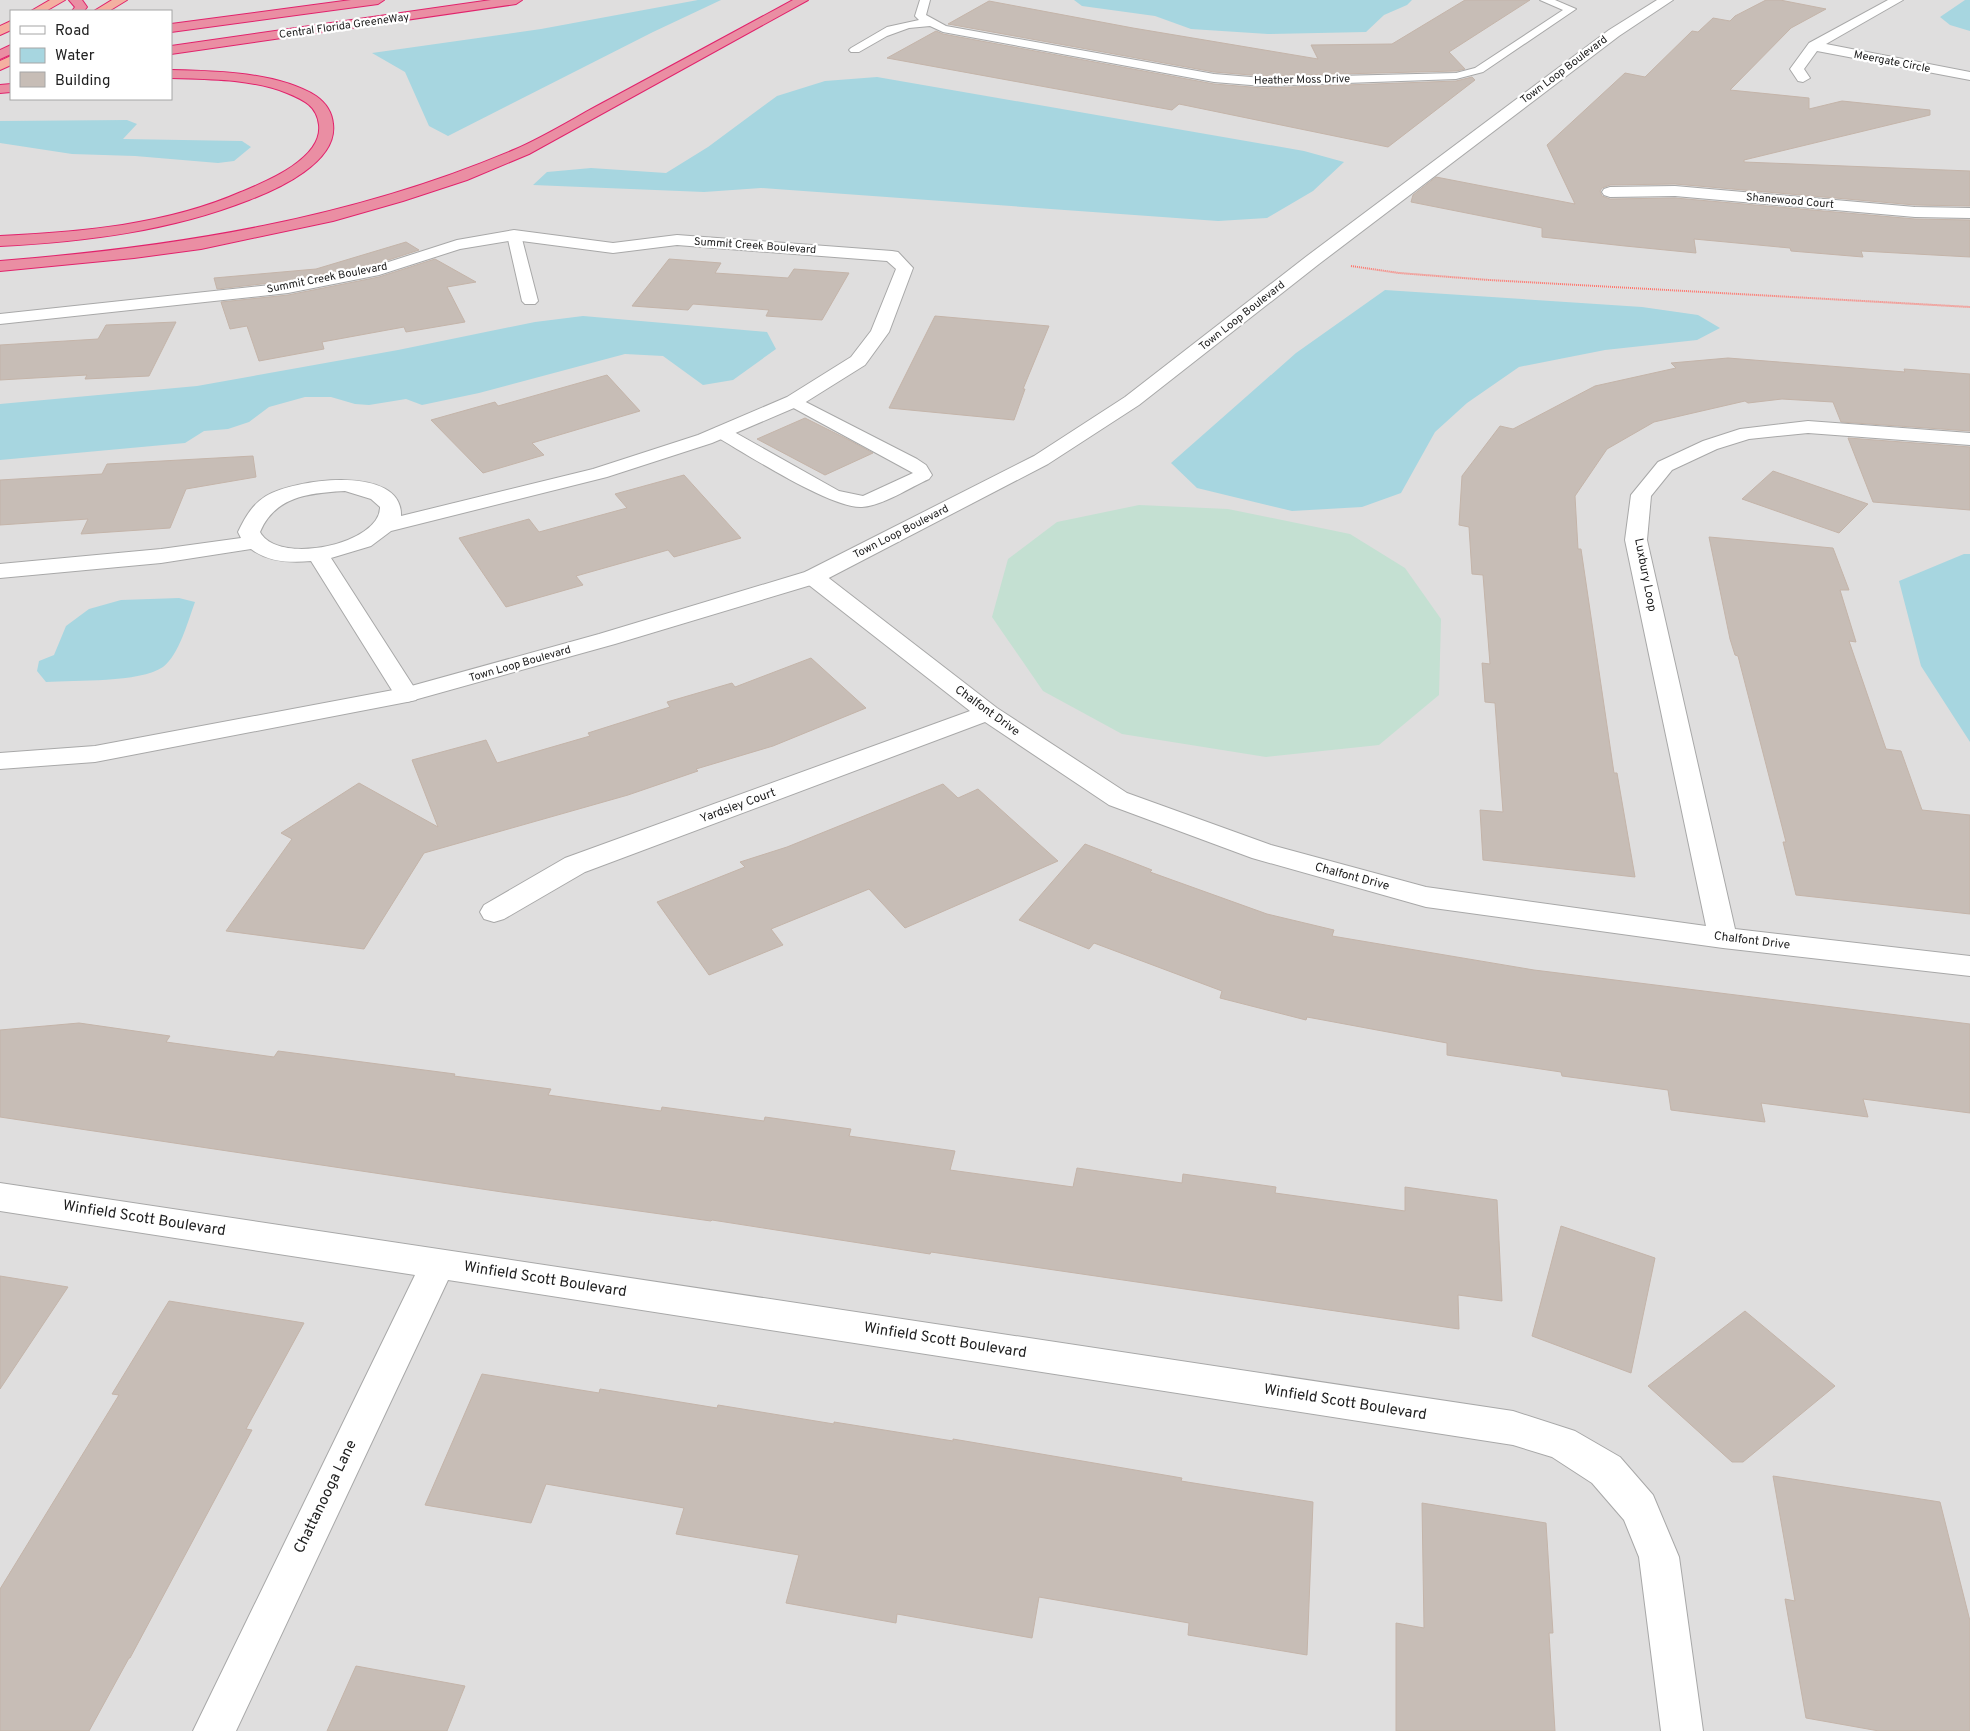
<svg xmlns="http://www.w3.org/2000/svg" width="1970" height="1731" font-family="Overpass,sans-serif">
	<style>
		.residential { fill: #dfdede; fill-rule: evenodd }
		.wetland { fill: #c4e0d2 }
		.water { fill: #a7d6e0 }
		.building { fill: #c7bdb6; stroke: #c4b4a9 }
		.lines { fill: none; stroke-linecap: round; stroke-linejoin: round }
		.service-casing { stroke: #a8a8a8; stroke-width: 2 }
		.minor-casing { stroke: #a8a8a8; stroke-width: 2 }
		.tertiary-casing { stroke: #a8a8a8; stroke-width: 2 }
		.trunk-casing { stroke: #e1236c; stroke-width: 2 }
		.motorway-casing { stroke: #e1236c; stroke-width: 2 }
		.path { stroke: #fe756c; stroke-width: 2; stroke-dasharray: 1 1; stroke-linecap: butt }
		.service { fill: #fff; fill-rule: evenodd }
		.minor { fill: #fff; fill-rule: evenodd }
		.tertiary { fill: #fff; fill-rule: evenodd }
		.trunk { fill: #f4b0a1; fill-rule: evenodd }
		.motorway { fill: #ea8ea3; fill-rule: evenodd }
		.labels { text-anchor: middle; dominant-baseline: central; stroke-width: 4.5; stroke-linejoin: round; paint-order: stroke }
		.far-street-label { font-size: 11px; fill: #212121; stroke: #fff }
		.street-label { font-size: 12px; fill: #212121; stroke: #fff }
		.near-street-label { font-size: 15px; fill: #212121; stroke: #fff }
	</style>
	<rect width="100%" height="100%" fill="#f2eee7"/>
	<path class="residential" d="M0,0H1970V1731H0ZM11,11H171V99H11Z"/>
	<path class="wetland" d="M1139,505L1228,509L1350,534L1405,568L1441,619L1439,695L1379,745L1266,757L1122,734L1043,691L992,617L1008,559L1057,522Z"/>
	<path class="water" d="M698,0H721L653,32L448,136L429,126L405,72L372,53L541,29Z
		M1074,0H1412L1407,5L1384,15L1366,32L1268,34L1191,29L1155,16L1082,6Z
		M1965,0H1970V31L1950,25L1940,17Z
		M877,77L1304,151L1344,162L1313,191L1267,218L1218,221L761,188L704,192L533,185L547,172L591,168L666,173L708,147L777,96L825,81Z
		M127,120L137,124L123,139L242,141L251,147L234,161L218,163L135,156L72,154L0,143V121Z
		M1385,290L1642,307L1698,315L1720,328L1697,340L1605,350L1519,367L1467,403L1435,432L1401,493L1362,507L1292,511L1197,488L1171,463L1296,353Z
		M583,316L767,332L776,349L733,380L703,385L663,356L625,354L479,393L422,405L406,399L369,405L355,404L331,397H305L269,407L249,422L228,429L204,431L185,443L0,460V404L197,386L398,350L535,322Z
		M1964,554H1970V742L1921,666L1899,581Z
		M179,598L195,602C188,621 179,655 163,667C139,683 76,680 46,682L37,671L39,661L54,655L66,626L89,609L121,600Z"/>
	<path class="building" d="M1465,0H1530L1449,52L1465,69L1456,71L1263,76L1214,72L948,24L989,1L1133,28L1318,59L1311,45L1392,44Z
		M1766,0H1780L1826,9L1791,28L1730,90L1809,98V109L1842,101L1930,110V115L1744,160V162L1970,171V206L1915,205L1675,184L1610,185L1602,188L1600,191L1602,196L1610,199L1675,198L1915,219L1970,220V257L1861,251L1863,257L1791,251L1790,248L1694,239L1696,253L1625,246L1542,237V228L1411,202L1413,195L1436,177L1575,204L1547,145L1625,73L1645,77L1692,31L1698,32L1713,18L1730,21L1735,16Z
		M936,31L943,34L1214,84L1263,88L1456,81L1472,77L1475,80L1388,147L1179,104L1172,110L887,58Z
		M406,242L419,250L376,264L288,281L217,289L214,278L316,269Z
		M435,259L476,282L447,287L465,322L406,332L404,327L322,342L324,349L259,361L247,326L230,329L221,302L288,295L379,277Z
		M669,259L721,263L715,273L788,278L794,269L849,273L822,320L766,316L769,310L693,304L688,310L632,306Z
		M935,316L1049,326L1023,389H1025L1014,420L889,408Z
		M176,322L149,376L85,379L87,375L0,380V345L98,339L106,325Z
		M1728,358L1905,372L1904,369L1970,374V431L1841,422L1833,402L1782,399L1748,403L1745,401L1654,422L1607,449L1575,496L1578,549H1581L1614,773H1617L1635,877L1483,860L1480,810L1503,812L1495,703L1485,702L1482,663L1490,664L1483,575L1472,574L1469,527L1459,525L1462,476L1500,426L1513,429L1595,386L1676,368L1671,363Z
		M607,375L640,411L532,443L544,455L483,473L431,420L495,402L498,406Z
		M805,418L849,440L873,453L825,475L757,439Z
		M1848,438L1970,447V510L1873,502Z
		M253,456L256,477L186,489L170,528L81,534L88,519L0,525V480L102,474L107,464Z
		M1773,471L1868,504L1839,533L1742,499Z
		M684,475L741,538L674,557L668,550L576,576L583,585L506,607L459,538L529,519L539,532L627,508L615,494Z
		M1709,537L1833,548L1849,590H1840L1856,642L1849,641L1886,749L1901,751L1922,810L1970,815V914L1796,895L1783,842H1786L1738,656L1735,655L1730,639Z
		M811,658L866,708L773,746L696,769L698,771L628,795L424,853L364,949L226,931L292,839L281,833L359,783L438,827L412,760L486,740L497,763L590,736L588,733L670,707L667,702L732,683L735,687Z
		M943,784L958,798L978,789L1058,861L905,928L869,889L771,929L783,945L709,975L657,902L745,867L740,862L787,847Z
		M1085,844L1152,870L1150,872L1267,914L1334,930L1332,936L1534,970L1970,1024V1113L1863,1099L1868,1117L1761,1103L1765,1122L1671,1110L1668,1090L1562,1076L1561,1072L1447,1055V1043L1307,1017L1306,1020L1220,998L1222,991L1094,943L1089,949L1019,920Z
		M79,1023L170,1036L166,1042L274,1057L278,1051L455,1074L454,1076L551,1089L548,1095L661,1111L662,1107L764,1121L765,1117L851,1129L849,1136L955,1151L950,1170L1073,1187L1077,1168L1182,1183L1183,1174L1276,1187L1275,1193L1405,1211V1187L1497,1200L1502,1301L1458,1295L1459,1329L931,1252L930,1254L712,1220L711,1221L502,1192L0,1117V1030Z
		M1561,1226L1655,1258L1631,1373L1532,1336Z
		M0,1276L68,1287L0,1389Z
		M169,1301L304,1323L246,1429L252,1430L130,1658H129L89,1731H0V1589L119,1395L112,1394Z
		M1745,1311L1835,1386L1743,1462H1732L1648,1386Z
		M482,1374L599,1393L600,1389L717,1408L718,1405L834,1424V1422L953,1441V1439L1182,1478L1181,1481L1313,1502L1307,1655L1188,1635L1189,1623L1039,1597L1032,1638L897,1614L896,1623L786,1603L799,1555L676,1534L684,1508L546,1484L531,1523L425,1505Z
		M1773,1476L1940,1502L1970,1621V1731H1879L1806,1718L1785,1599L1795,1601Z
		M1422,1503L1546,1523L1553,1633H1549L1555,1731H1396V1623L1424,1628Z
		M356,1666L465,1686L447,1731H327Z"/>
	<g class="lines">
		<g class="service-casing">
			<path id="service" d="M920,0H930L926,15L946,26L1214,74L1263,78L1456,73L1475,68L1563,10L1540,0H1555L1576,9L1483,72L1456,79L1263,86L1214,82L943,32L930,26L909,28L887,36L859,52H851L849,50L851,48L887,27L919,20L915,16Z
				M514,231L519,232L521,235L538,301L535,304H525L522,301L507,235L509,232Z
				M794,396L917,459L926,465L932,475L929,479C911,487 882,506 862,507C831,509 745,453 715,436L712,432L715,428L721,427L727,428L839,491L863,496L913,473L788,405L786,401L788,397Z"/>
		</g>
		<g class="minor-casing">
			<path id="minor" d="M1888,0H1903L1826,44L1970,72V80L1817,51L1804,69L1810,78L1803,82L1798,81L1790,69L1809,43Z
				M1675,186L1915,207L1970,208V218L1915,217L1675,196L1610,197L1604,195L1602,192L1604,189L1610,187Z
				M514,230L613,243L677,235L892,251L898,252L913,268L889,332L865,365L801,405L712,443L607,477L391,531L371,546L331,558L419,695L416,700L407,702L398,700L311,561C290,563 268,562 251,549L161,563L0,578V564L161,549L241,538L238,532C245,517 252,505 266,496C294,479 403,464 401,516L593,469L698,435L787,397L851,357L871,331L896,269L887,261L677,245L613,253L514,240L460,249L379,275L288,293L0,324V314L288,283L376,266L457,240ZM345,491L371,499L380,507C381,544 278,566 260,532C275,496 310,493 345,491Z
				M1808,421L1970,433V445L1808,433L1749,439L1717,449L1672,470L1651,496L1647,540L1735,929L1970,956V976L1723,948L1426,907L1252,858L1109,805L985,722L585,872L504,919L494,922L484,919L480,912L484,905L565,858L970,711L805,582L802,577L805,572L813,570L821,572L997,708L1127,793L1271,845L1426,887L1706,926L1625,540L1631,495L1658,462L1703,441L1740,429Z
				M0,1183L1513,1411L1575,1431L1620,1457L1653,1495L1679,1557L1703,1731H1661L1639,1557L1624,1520L1592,1483L1552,1457L1513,1445L448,1280L236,1731H193L415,1275L0,1211Z"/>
		</g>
		<g class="tertiary-casing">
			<path id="tertiary" d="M1657,0H1673L1619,36L1319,264L1139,405L1048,464L821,582L615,644L407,702L95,762L0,769V753L95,746L404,688L599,634L805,572L1034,456L1125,397L1307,256L1609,30Z"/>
		</g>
		<g class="trunk-casing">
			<path id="trunk" d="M50,0H65L46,11H31Z
				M112,0H127L109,11H94Z
				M11,21V30L0,35V26Z
				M11,56V65L0,70V61Z"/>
		</g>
		<g class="motorway-casing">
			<path id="motorway" d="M69,0H82L87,7L84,11H72L75,7Z
				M351,0H384L378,4L171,32V24Z
				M491,0H522L516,4L171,54V46Z
				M793,0H808L529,154L467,180L403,201L333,221L201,249L134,258L0,271V261C177,247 352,219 516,149C548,135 579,115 610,99C671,66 732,33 793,0Z
				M11,45V54L0,59V50Z
				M171,70C215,71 277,72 316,96C326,103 332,112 333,124C338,162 278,189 249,200C170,231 84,242 0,246V236C80,232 166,225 241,192C265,182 323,159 319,125C317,106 304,100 287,93C252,79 209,79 171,78Z
				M11,84V92L0,93V85Z"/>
		</g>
		<path class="path" d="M1351,266L1399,273L1489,280L1970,307"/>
		<use href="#service" class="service"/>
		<use href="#minor" class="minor"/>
		<use href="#tertiary" class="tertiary"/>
		<use href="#trunk" class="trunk"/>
		<use href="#motorway" class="motorway"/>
	</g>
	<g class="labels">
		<g class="far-street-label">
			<text transform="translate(344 26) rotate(-8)">Central Florida GreeneWay</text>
			<text transform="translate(1892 62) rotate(11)">Meergate Circle</text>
			<text transform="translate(1564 70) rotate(-37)">Town Loop Boulevard</text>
			<text transform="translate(1302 80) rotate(-1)">Heather Moss Drive</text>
			<text transform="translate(1790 201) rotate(5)">Shanewood Court</text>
			<text transform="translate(755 246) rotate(4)">Summit Creek Boulevard</text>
			<text transform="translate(327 278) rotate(-11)">Summit Creek Boulevard</text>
			<text transform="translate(1242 316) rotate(-38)">Town Loop Boulevard</text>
			<text transform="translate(901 532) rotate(-27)">Town Loop Boulevard</text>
			<text transform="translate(520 664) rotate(-16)">Town Loop Boulevard</text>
		</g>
		<g class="street-label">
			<text transform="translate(1645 575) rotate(79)">Luxbury Loop</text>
			<text transform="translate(987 711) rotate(36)">Chalfont Drive</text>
			<text transform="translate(738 806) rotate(-20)">Yardsley Court</text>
			<text transform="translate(1352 877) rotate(15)">Chalfont Drive</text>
			<text transform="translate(1752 941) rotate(7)">Chalfont Drive</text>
		</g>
		<g class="near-street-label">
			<text transform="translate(144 1219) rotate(9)">Winfield Scott Boulevard</text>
			<text transform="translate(545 1280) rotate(9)">Winfield Scott Boulevard</text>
			<text transform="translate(945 1341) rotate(9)">Winfield Scott Boulevard</text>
			<text transform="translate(1345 1403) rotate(9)">Winfield Scott Boulevard</text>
			<text transform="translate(326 1497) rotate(-64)">Chattanooga Lane</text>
		</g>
	</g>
	<rect x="10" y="10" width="162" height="90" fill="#ffffff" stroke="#a6a6a6"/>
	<rect x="20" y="26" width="25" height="8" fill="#ffffff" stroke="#a6a6a6"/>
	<text x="55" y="35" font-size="15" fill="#212121">Road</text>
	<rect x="20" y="48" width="25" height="15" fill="#a7d6e0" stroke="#a6a6a6"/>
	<text x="55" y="60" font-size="15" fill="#212121">Water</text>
	<rect x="20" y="72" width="25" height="15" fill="#c7bdb6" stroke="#a6a6a6"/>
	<text x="55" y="85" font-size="15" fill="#212121">Building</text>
</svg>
